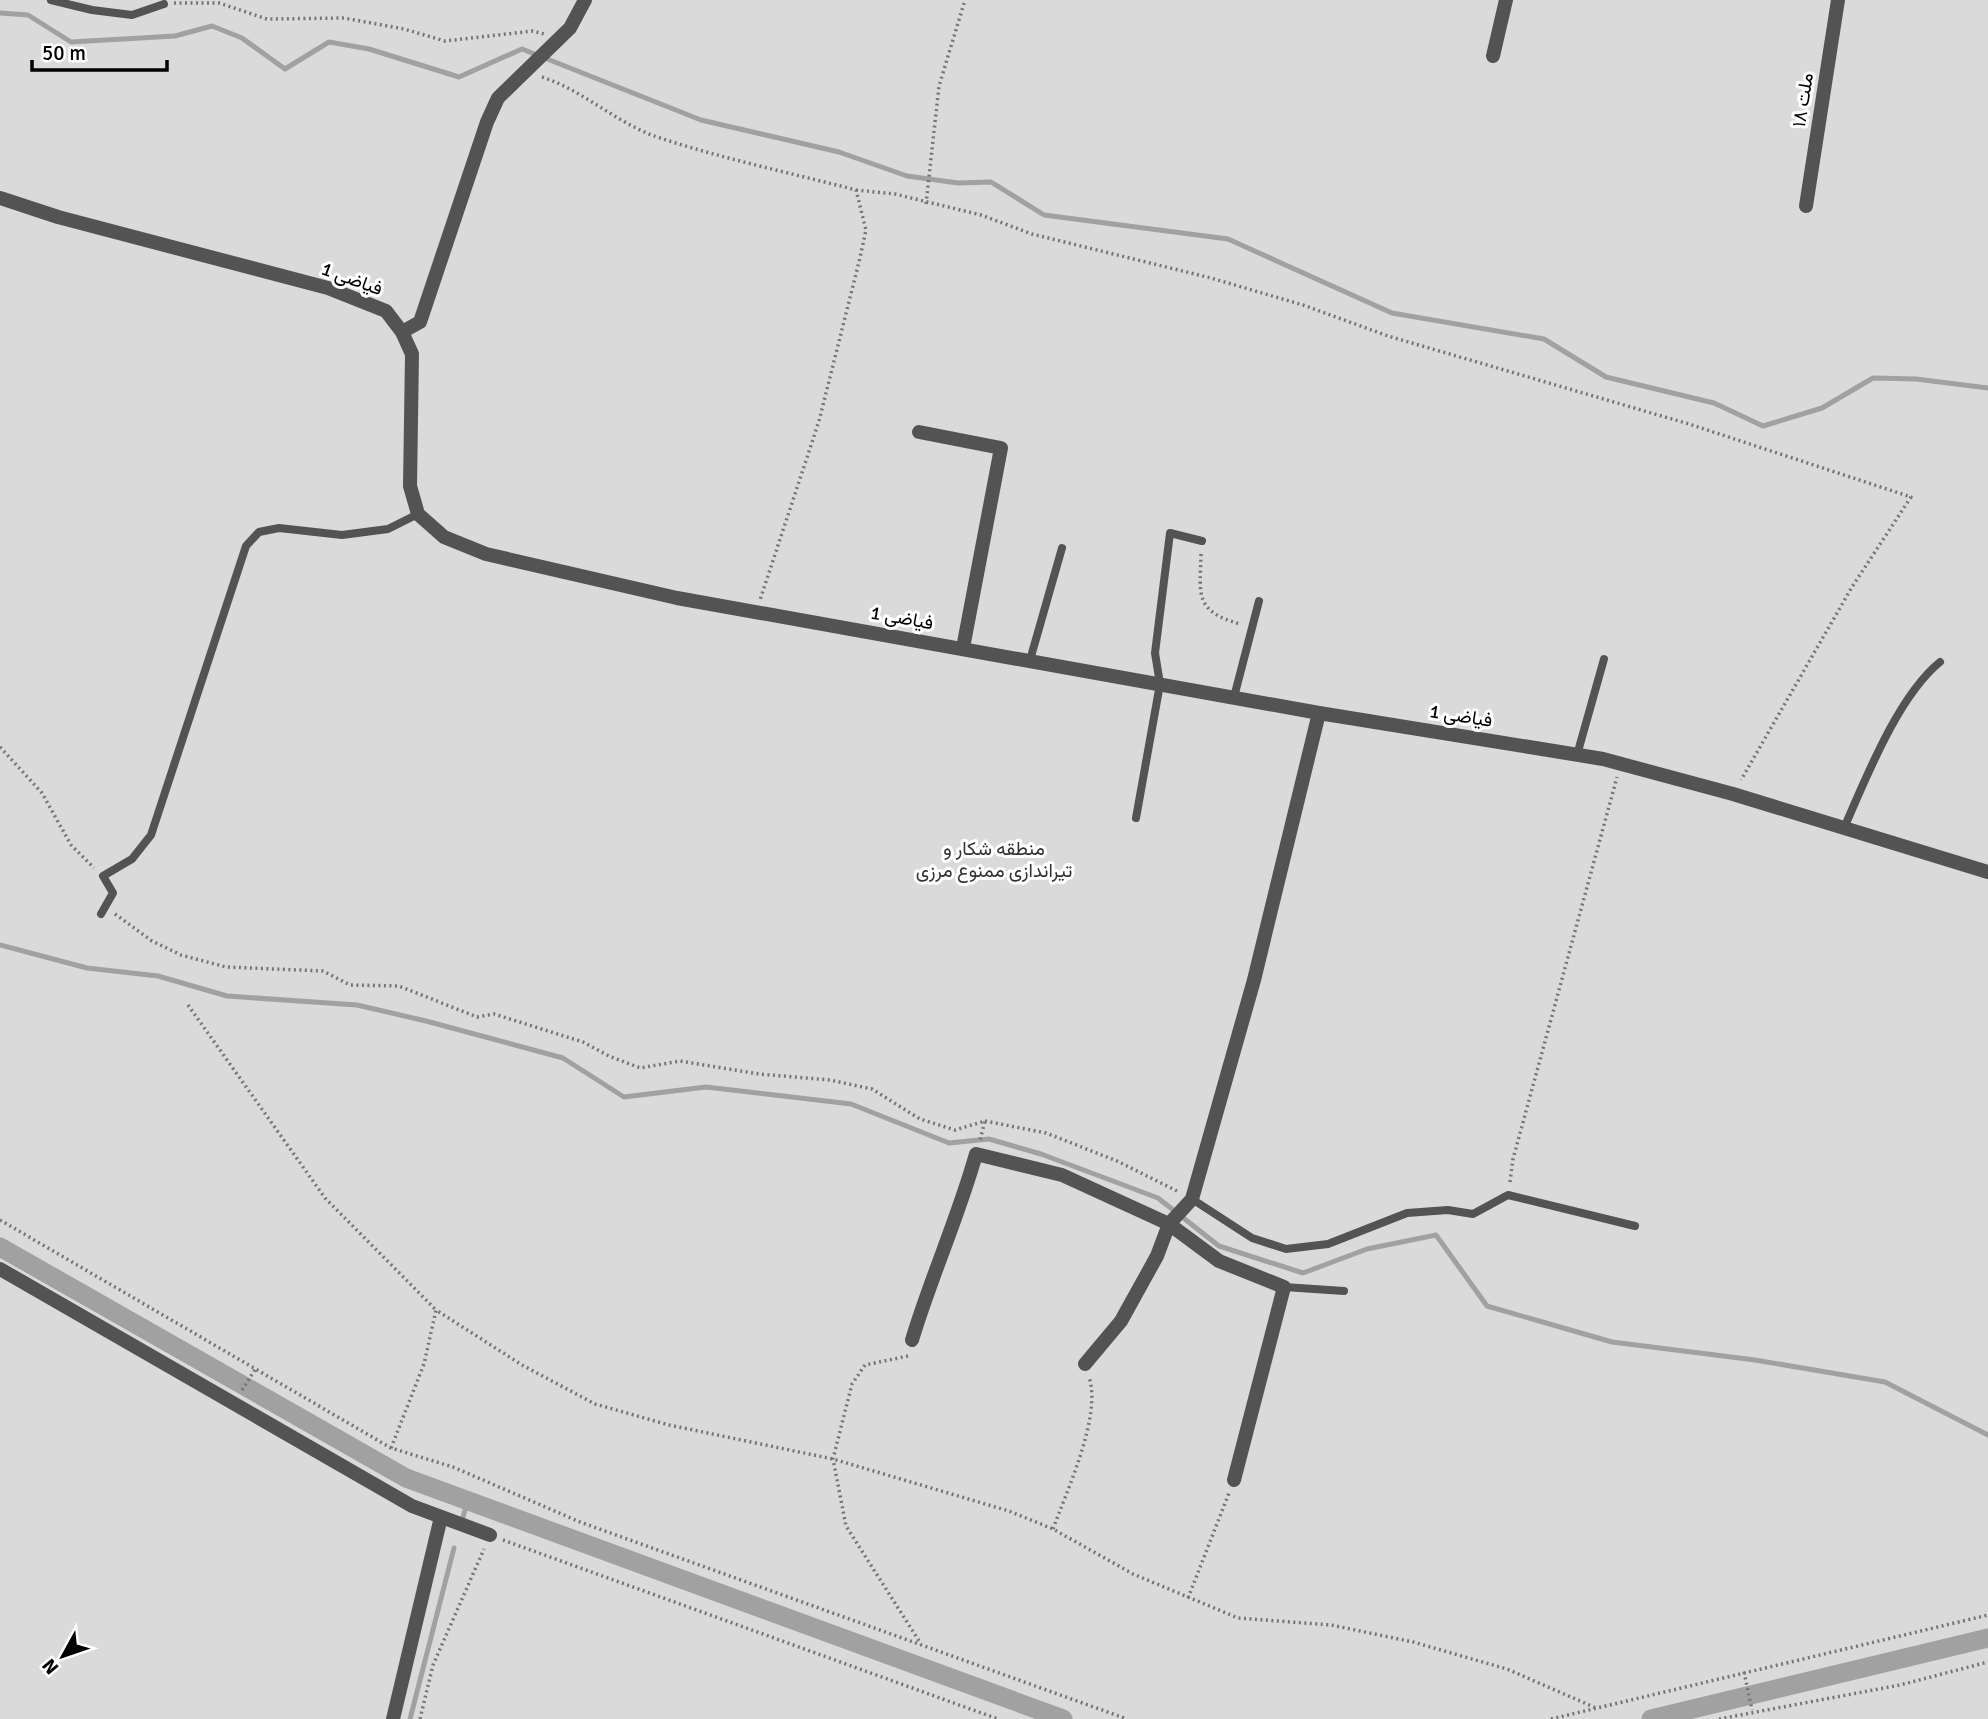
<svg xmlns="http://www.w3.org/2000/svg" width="1988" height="1719" font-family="Signika,Vazirmatn,sans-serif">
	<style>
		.park { fill: #dadada }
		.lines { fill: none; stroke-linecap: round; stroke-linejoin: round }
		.stream { stroke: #a1a1a1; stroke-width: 5 }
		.canal { stroke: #a1a1a1; stroke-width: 19 }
		.path { stroke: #757575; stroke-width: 3.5; stroke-dasharray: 2 3.5; stroke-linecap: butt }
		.service { stroke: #535353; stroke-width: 8 }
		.minor { stroke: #535353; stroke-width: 14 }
		.labels { text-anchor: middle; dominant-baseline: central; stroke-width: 6; stroke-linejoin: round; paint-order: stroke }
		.street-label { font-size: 19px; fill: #000; stroke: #fff }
		.park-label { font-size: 19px; fill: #313131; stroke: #fff }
	</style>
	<rect width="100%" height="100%" fill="#fff"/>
	<path class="park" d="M0,0H1988V1719H0Z"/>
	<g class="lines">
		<path class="stream" d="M0,13L28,15L71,42L175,36L212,26L242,38L285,69L329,42L369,49L459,77L522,49L701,120L839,152L907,176L958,183L991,182L1044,215L1228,239L1392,313L1544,339L1606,377L1714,403L1763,426L1822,408L1873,378L1916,379L1988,388
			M0,945L87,968L158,976L227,996L357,1005L426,1021L563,1058L624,1097L706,1087L851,1104L949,1143L989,1139L1041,1154L1158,1198L1219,1246L1303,1273L1367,1249L1436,1235L1487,1306L1612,1342L1755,1360L1885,1382L1988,1435
			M463,1517L467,1503
			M410,1719L454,1548"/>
		<path class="canal" d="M0,1247L406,1478L1063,1719
			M1651,1719L1988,1638"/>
		<path class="path" d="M174,3H219L267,19L344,18L404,29L445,41L533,31L544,34
			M542,77C585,91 617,124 660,138C724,159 791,173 856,190L866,230L859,262L819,421L760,600
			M856,190L895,194L981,215L1032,234L1211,278L1303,305L1388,336L1689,424L1911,497L1852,587L1741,780
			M926,204L939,86L965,0
			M1201,554C1200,595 1194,611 1240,624
			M0,747L42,793L71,845L94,868
			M115,914L152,941L181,955L226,967L323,971L350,985L399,986L477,1017L494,1014L583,1042L609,1056L640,1068L680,1061L759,1074L830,1080L872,1089L920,1119L955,1130L985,1121L980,1140
			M188,1005L325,1198L436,1310
			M985,1121L1046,1133L1117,1161L1179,1192
			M1510,1182L1513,1159L1617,777
			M0,1220L391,1448L453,1467L580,1522L1127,1719
			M908,1356L865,1365L852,1384L833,1459L846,1526L921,1644
			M242,1390L256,1368
			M391,1448L424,1364L436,1310L522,1365L595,1404L669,1425L833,1459L1009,1511L1053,1529L1133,1574L1238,1618L1331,1625L1413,1642L1507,1669L1596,1708
			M1053,1529C1067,1490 1102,1416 1089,1377
			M503,1540L998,1719
			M1188,1598L1229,1493
			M1744,1672L1752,1710
			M420,1719L433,1665L484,1549
			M1551,1719L1988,1615
			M1719,1719L1900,1685L1988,1662"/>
		<path class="service" d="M51,0L92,10L132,15L164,4
			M1030,660L1062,548
			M1234,697L1259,601
			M1577,755L1604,659
			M1136,818L1160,684L1155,653L1170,533L1202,541
			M1844,828C1866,778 1898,696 1940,662
			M101,914L113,893L103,876L132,859L151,835L246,546L259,532L279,528L342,535L388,529L418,514
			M1192,1199L1252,1238L1286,1249L1328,1244L1407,1213L1448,1210L1473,1214L1508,1195L1635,1226
			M1284,1287L1344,1291"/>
		<path class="minor" d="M1493,56L1506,0
			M0,198L58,217L328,288L386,311L402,332L412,354L410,486L418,514L444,537L486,554L677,598L1319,713L1603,759L1733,794L1988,872
			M1806,206L1838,0
			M402,332L420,322L487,122L498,98L570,28L585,0
			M919,432L1001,448L963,648
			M0,1269L412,1506L490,1535
			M912,1340C931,1277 958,1218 976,1154L1062,1175L1169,1224L1219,1261L1284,1287L1234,1480
			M1085,1364L1121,1321L1157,1256L1169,1224L1192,1199L1254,980L1319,713
			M393,1719L441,1517"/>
	</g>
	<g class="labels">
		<g class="street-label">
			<text transform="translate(1803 100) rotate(-81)">ملت ۱۸</text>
			<text transform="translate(352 279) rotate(20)">فیاضی 1</text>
			<text transform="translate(902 618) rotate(10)">فیاضی 1</text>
			<text transform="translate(1461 716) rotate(9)">فیاضی 1</text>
		</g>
		<g class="park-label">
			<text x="994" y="849">منطقه شکار و<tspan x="994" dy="22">تیراندازی ممنوع مرزی</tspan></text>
		</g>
	</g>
	<g transform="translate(63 1656) rotate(230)" stroke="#ffffff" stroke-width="5" paint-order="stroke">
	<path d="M0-5L12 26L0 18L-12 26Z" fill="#000000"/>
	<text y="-10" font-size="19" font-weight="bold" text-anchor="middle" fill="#000000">N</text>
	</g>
	<path d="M32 60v10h135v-10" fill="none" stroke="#000000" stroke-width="3.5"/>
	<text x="42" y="60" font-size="21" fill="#000000" stroke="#ffffff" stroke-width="5" paint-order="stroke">50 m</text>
</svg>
